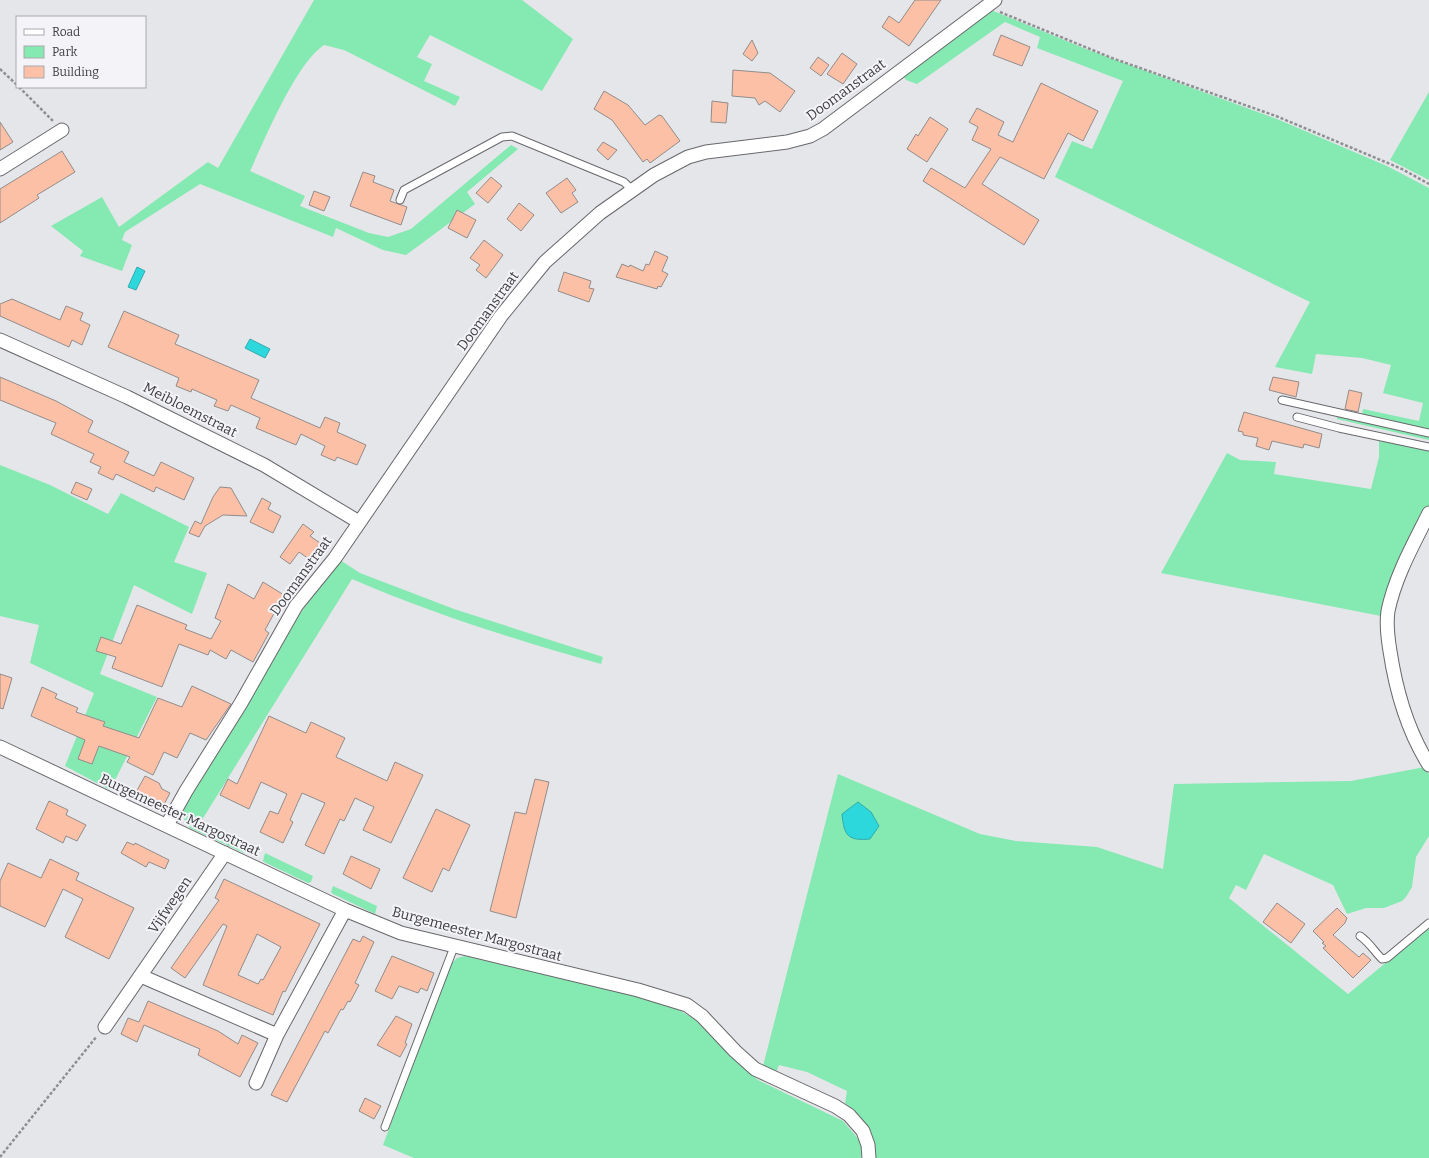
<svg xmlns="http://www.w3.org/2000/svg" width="1429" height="1158" font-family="Bitter,serif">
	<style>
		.green { fill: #85e9b2 }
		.water { fill: #2dd8dd; stroke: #32aaad }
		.building { fill: #fcc0a6; stroke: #918c8b; fill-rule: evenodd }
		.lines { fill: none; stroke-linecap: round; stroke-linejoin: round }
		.service-casing { stroke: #68686c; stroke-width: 9 }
		.minor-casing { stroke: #68686c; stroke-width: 15 }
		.path { stroke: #8e8f91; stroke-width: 2.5; stroke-dasharray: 3 2; stroke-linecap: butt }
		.service { stroke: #fff; stroke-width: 7 }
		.minor { stroke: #fff; stroke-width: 13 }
		.labels { text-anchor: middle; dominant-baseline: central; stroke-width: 4; stroke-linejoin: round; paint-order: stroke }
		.street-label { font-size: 14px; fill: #3c3d3e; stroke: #f3f3f8 }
	</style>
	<rect width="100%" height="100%" fill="#e5e6ea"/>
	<path class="green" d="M314,0H522L573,39L542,91L430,35L417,57L432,64L424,81L460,97L455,106L344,50L324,45C296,63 265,139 250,171L305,196L300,206L369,233L388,237L411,229L511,145L518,149L467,192L475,204L406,255L383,250L336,228L333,237L200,184L125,232L122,240L132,245L122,271L80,256L83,251L51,226L102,197L119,227L208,162L218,168Z
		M991,10L1086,49L1277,119L1387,166L1429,188V440L1337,419L1338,409L1362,415L1363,409L1419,421L1423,403L1383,393L1391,365L1362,358L1316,354L1312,374L1275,367L1310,302L1055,177L1072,141L1092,149L1123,81L1037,48L1040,37L1005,22L917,84L906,80L903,76Z
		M1429,92V180L1390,160Z
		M1379,441L1429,449V506L1406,546L1381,616L1161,573L1227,453L1240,460L1276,462L1274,474L1371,489L1379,457Z
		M0,465L50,485L108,514L121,493L189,527L174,562L207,573L192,614L134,585L100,674L157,697L110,790L65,766L94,693L30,663L39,625L0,616Z
		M340,560L360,573L454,609L603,657L601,664C516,640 433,614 352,579L200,823L247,845L244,853L190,828L184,819V809L188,797L299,615Z
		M1425,767L1429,775V836L1416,857L1412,887L1406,897L1402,901L1384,908H1366L1347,914L1333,885L1264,854L1246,890L1236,885L1229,898L1348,994L1429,927V1158H876C876,1134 862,1118 845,1103L847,1091L807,1072L779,1065L776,1073L763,1066L838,774L980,834L1016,841L1097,847L1163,869L1174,784L1351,781Z
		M265,853L313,876L311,882L308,883L266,863L263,861Z
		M333,886L377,906L375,914L333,894L331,892Z
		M465,956L663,1001L698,1021L733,1058L758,1080L843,1121L861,1142V1158H414L383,1145L451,964L457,958Z"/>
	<path class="water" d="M137,267L145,271L136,290L128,287Z
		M250,339L270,349L265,358L245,348Z
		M858,802L871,812L879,826L870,839C848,841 844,836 842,814Z"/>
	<path class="building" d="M915,0H941L909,46L882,27L889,16L899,23Z
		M1001,35L1030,47L1022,66L993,55Z
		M752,40L758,53L752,61L743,54Z
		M842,53L857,64L843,84L827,74Z
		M818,57L829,65L821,76L810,68Z
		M733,70L770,73L795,91L780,112L765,101L759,105L755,98L732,96Z
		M1041,83L1098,111L1083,141L1068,133L1044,179L1000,157L982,184L1039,220L1024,245L923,181L931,168L965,188L991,149L972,140L978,127L969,122L977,108L1004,122L998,135L1013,142Z
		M604,91L628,105L645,125L659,115L662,116L680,141L650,163L647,159L643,162L612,120L594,109Z
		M712,101L728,103L726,123L711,122Z
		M930,117L948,129L927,162L907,149L916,134L918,136Z
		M0,122L13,142L0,150Z
		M603,142L617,150L608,160L597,150Z
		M62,151L75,172L37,195L39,198L0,223V189Z
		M363,172L375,176L373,182L394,190L390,201L407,207L401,225L350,206Z
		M491,177L502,186L488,203L476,193Z
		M567,178L576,190L572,193L578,202L561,213L546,193Z
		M314,191L330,197L324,211L309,205Z
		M519,203L534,215L521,231L507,219Z
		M457,210L476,220L467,238L448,228Z
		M484,240L503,255L486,278L476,270L480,265L470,258Z
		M655,251L668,257L662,271L668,274L661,287L658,286L657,289L616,277L622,264L629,267L630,265L643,271L646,264L649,265Z
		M564,272L591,281L589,288L594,289L589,302L558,291Z
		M12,299L60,320L66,306L83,313L80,320L90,325L82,345L72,340L69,347L0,316V304Z
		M124,311L179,335L175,344L259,380L251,398L320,428L325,417L340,423L337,432L366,445L357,465L337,457L335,461L321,455L325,446L301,434L296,445L256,428L260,418L231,405L228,411L214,406L217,400L192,389L191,392L176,386L179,378L108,347Z
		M0,377L56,401L93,421L88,432L129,452L124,462L154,476L161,462L194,478L184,500L156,487L154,492L116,474L113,480L98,473L101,467L90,462L94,454L51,434L56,423L0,400Z
		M1273,377L1299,382L1296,397L1269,390Z
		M1349,390L1362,393L1358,412L1345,409Z
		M1244,412L1322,434L1319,448L1304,444L1303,448L1272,441L1269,450L1256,446L1258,438L1243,435V432L1238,431Z
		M76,482L92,489L87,500L71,493Z
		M220,487L231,488L247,516L223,515L205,526L199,537L189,533L195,521L201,524L213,497Z
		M262,498L271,503L268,509L281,516L273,533L250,522Z
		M303,524L314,532L310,536L320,543L309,559L299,552L290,564L280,557Z
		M263,582L284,595L265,630L269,633L253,662L231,650L226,659L210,650L208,655L179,644L162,687L112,668L116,657L96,651L101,637L121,644L137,605L187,625L185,629L211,639L221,621L215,618L228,584L254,599Z
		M0,674L12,678L3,709L0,708Z
		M192,686L231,704L206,740L190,733L177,758L164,752L153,775L127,762L130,757L99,746L92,764L78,759L85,740L31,716L42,687L57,694L55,698L78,708L76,712L105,722L103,726L139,738L158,698L182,707Z
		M269,716L306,733L311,722L345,738L336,757L387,781L395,762L423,775L391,843L363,830L374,807L355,798L344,821L340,819L324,854L305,845L325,803L302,793L290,820L293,822L283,843L260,832L270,811L278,814L287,794L261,782L249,809L220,795L228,779L237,784Z
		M145,776L159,783L162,789L170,793L161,810L134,796Z
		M535,779L549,782L516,918L490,911L515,812L526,814Z
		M49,801L68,810L66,815L86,825L77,841L66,836L63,843L36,829Z
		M436,809L470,825L449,871L443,868L432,892L403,878Z
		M127,842L134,845L135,843L169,860L165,869L149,862L146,867L121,853Z
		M351,856L380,869L371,889L343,874Z
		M50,859L79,873L76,880L134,908L109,959L65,937L83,899L63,889L45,927L0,906V881L8,863L41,878Z
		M224,879L320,924L285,992L283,991L273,1015L203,985L227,926L223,924L185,978L171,968L219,900L215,898ZM257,934L281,947L263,980L261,979L258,984L238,975Z
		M1277,903L1305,924L1291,943L1263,922Z
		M1337,908L1347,918L1345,923L1333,935L1359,957L1363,953L1371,960L1353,978L1323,948L1326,946L1322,943L1324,942L1313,931Z
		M363,936L374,942L355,983L359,985L350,1002L348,1001L343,1010L341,1009L328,1033L325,1031L287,1102L271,1095L353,939L360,942Z
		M392,956L434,973L427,991L421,988L418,993L399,986L392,999L375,991Z
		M148,1001L218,1031L238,1044L242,1035L258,1043L240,1077L198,1055L200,1049L144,1025L137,1042L121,1034L128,1018L139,1022Z
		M396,1016L412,1024L405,1043L407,1044L400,1057L377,1045Z
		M365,1098L381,1106L374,1119L359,1111Z"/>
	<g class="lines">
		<g class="service-casing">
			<path id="service" d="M400,200L404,190L502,137L512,136L624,182L632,190
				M1282,400L1429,433
				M1297,417L1339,428L1429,447
				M1360,936C1369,942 1374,951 1382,959L1387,958L1429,923
				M385,1127L454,947"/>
		</g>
		<g class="minor-casing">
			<path id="minor" d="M0,169L62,130
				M0,340L127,397L264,465L359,522
				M1429,513C1413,545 1395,577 1388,611C1386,624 1388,639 1390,651C1396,691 1407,730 1429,765
				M0,747L345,910L401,933L638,990L687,1005L702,1016L735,1051L755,1069L835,1106L849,1115L863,1131L868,1145L869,1158
				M167,825L186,791L241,703L296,606L335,558L501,316L545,262L600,213L654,175L688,157L706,152L787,142L810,136L823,129L995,0
				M141,976L277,1035
				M105,1027L225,853
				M256,1083L277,1035L345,910"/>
		</g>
		<path class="path" d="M1000,12L1112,58L1276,116L1402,169L1429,184
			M0,69L17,85
			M19,87L53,121
			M0,1157L97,1036"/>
		<use href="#service" class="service"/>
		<use href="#minor" class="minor"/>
	</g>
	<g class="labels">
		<g class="street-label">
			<text transform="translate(846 90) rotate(-36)">Doomanstraat</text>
			<text transform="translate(488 311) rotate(-54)">Doomanstraat</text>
			<text transform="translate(190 410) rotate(27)">Meibloemstraat</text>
			<text transform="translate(301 576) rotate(-54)">Doomanstraat</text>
			<text transform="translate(180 815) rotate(25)">Burgemeester Margostraat</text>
			<text transform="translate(170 905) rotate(-56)">Vijfwegen</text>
			<text transform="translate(477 934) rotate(15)">Burgemeester Margostraat</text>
		</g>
	</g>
	<rect x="16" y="16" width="130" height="72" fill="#f3f3f8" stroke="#aaaaae"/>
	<rect x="24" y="29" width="20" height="6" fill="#ffffff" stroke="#aaaaae"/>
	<text x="52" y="36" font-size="12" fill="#3c3d3e">Road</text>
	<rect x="24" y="46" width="20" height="12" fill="#85e9b2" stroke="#aaaaae"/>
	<text x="52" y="56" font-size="12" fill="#3c3d3e">Park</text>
	<rect x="24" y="66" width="20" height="12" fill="#fcc0a6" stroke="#aaaaae"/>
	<text x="52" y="76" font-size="12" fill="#3c3d3e">Building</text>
</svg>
